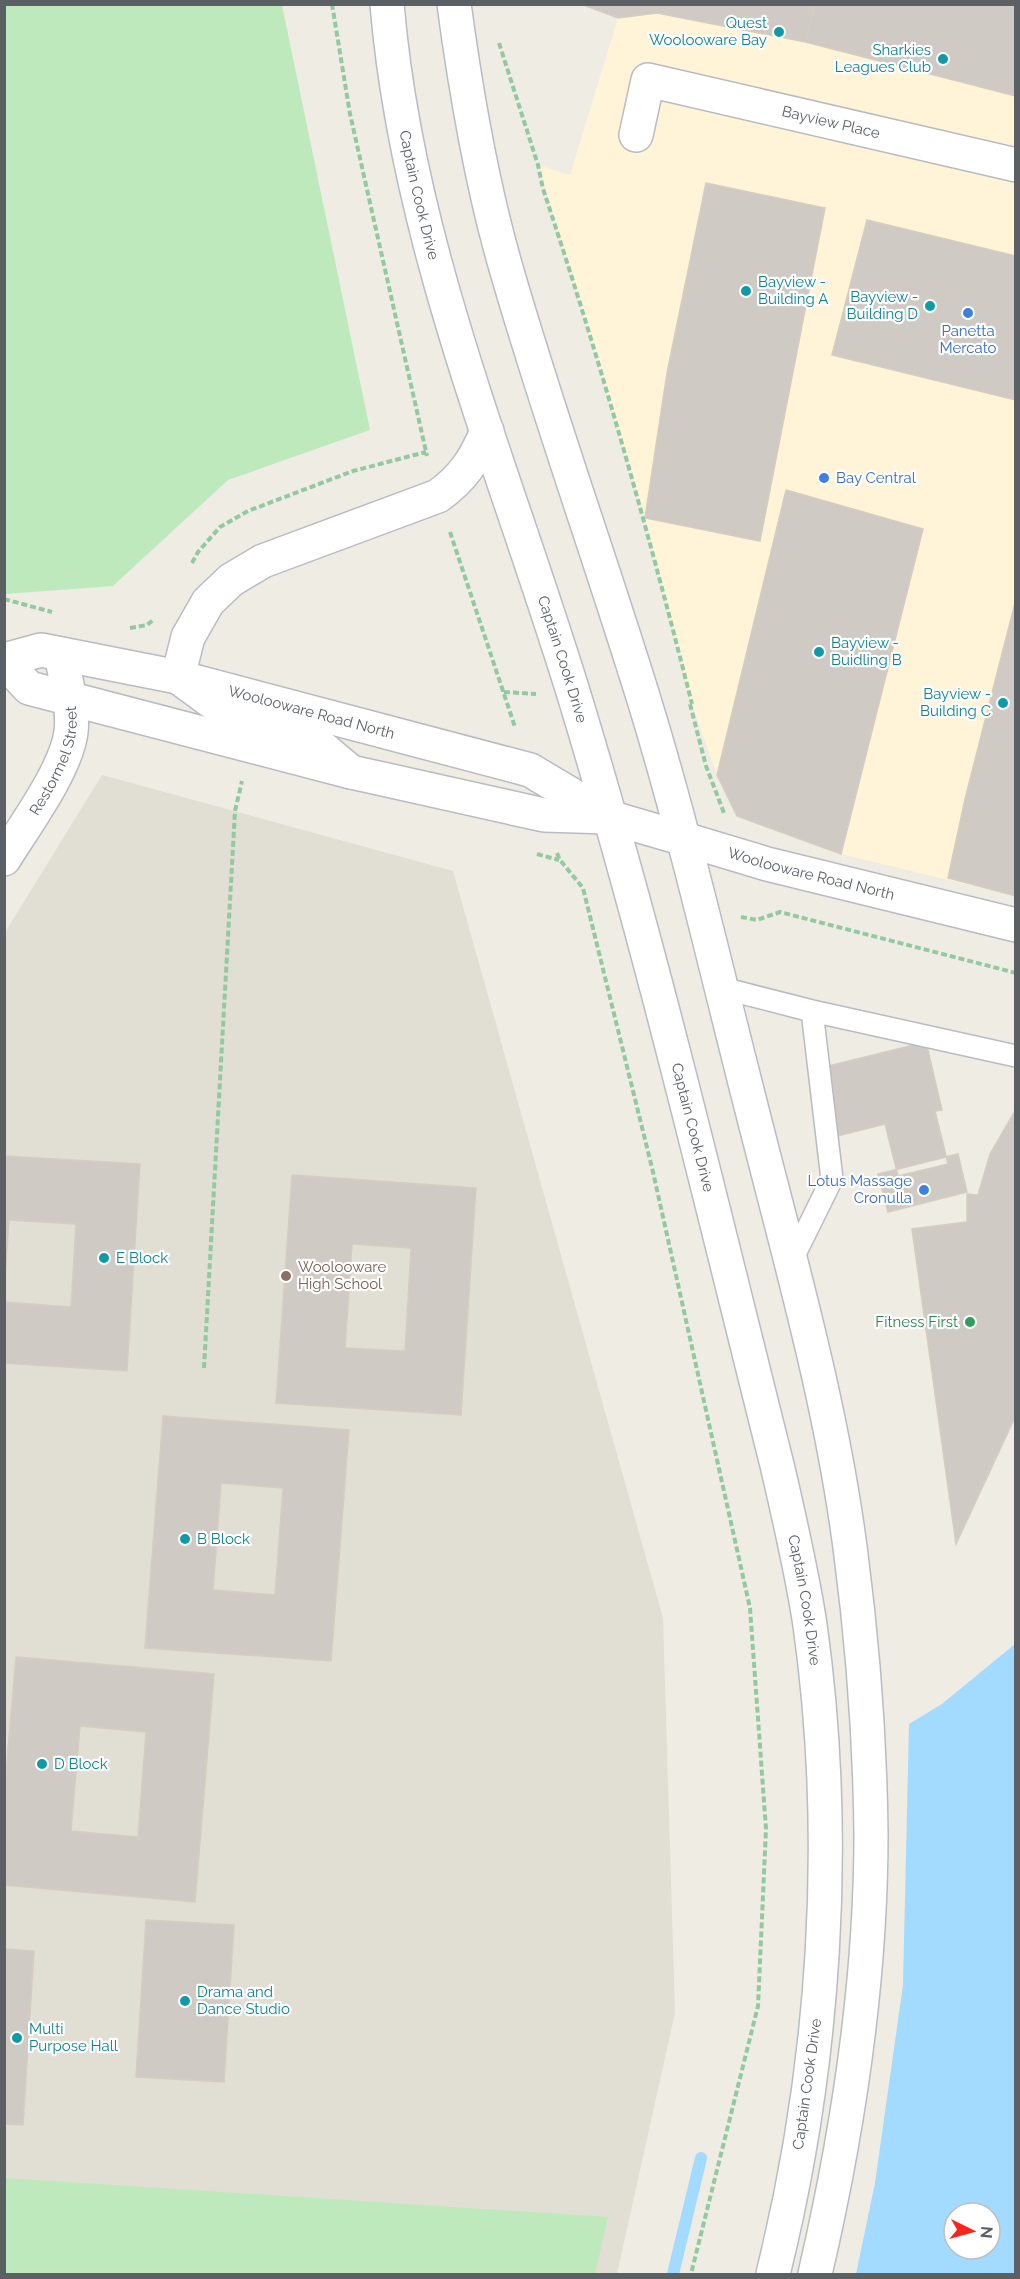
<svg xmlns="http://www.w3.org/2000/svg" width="1020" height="2279" font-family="Raleway,sans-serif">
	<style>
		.commercial { fill: #fff4d8 }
		.education { fill: #e1ded3 }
		.green { fill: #bee9bc }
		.water { fill: #a3daff; fill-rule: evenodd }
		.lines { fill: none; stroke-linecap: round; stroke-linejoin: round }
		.stream { stroke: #a3daff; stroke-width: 12 }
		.building { fill: #cfcac3; stroke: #d5cdc0; stroke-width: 1.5; fill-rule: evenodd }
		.service-casing { stroke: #b8bbc0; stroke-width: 24 }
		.minor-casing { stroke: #b8bbc0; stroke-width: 36 }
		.tertiary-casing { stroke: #b8bbc0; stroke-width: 36 }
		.secondary-casing { stroke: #b8bdc3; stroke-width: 36 }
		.path { stroke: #93c9a1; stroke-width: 4; stroke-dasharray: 6 3; stroke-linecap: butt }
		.service { stroke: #fff; stroke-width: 21 }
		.minor { stroke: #fff; stroke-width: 33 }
		.tertiary { stroke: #fff; stroke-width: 33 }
		.secondary { stroke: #fff; stroke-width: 33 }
		.culture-dot { fill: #0f9aa8; stroke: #fff; stroke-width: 2 }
		.shop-dot { fill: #3f7fe0; stroke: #fff; stroke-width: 2 }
		.education-dot { fill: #8d6e63; stroke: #fff; stroke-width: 2 }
		.leisure-dot { fill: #2e9e5b; stroke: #fff; stroke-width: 2 }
		.labels { text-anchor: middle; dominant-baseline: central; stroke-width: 4.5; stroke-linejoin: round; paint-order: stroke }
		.culture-label { font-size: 15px; fill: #0d838f; stroke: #fff; text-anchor: start }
		.street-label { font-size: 15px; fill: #5b6065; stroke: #fff }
		.shop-label { font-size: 15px; fill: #366cbe; stroke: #fff }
		.education-label { font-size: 15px; fill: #785e54; stroke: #fff; text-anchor: start }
		.leisure-label { font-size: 15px; fill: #27864d; stroke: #fff; text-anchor: end }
	</style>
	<rect width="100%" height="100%" fill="#efece3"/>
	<path class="commercial" d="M657,13L805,42L1015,96V896L841,854L737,816L717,775L692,704L645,518L538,165L570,175L618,18Z"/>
	<path class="education" d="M102,775L453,871L663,1618L675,2013L617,2274H5L4,934Z"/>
	<path class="green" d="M5,4L282,5L370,430L228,480L113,586L5,594Z
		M4,2178H5L608,2217L595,2274H5Z"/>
	<path class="water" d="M1015,1644V2274H856L875,2183L903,1985L909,1724L942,1704ZM954,2213H990V2249H954Z"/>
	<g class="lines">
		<path class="stream" d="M673,2274L701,2158"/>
	</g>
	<path class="building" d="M581,4H815L805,42L657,13L618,18Z
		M815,4H1016V96L805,42Z
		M706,183L825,208L760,541L645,518L667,373Z
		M867,220L1016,256V400L832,355Z
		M786,490L923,529L841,854L737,816L717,775Z
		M1016,599V896L948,878L965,799Z
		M926,1042L942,1110L935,1111L948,1164L898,1176L885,1124L837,1136L820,1068Z
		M1016,1109V1415L956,1544L912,1229L967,1222V1194L978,1195L990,1154Z
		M958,1154L967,1192L888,1212L878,1174Z
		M4,1156L140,1164L127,1371L4,1363V1302L71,1307L76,1224L9,1220L4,1293Z
		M292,1175L476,1188L461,1415L276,1403ZM352,1244L411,1248L405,1351L345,1348Z
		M163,1416L349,1430L331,1661L145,1648ZM221,1483L283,1488L275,1595L213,1590Z
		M16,1657L214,1674L195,1902L4,1885V1796ZM80,1726L146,1732L138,1837L71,1831Z
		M146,1920L234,1925L224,2082L136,2077Z
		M4,1949L34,1951L23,2125L4,2124Z"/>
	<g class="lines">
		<g class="service-casing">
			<path id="service" d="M722,988L812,1011L1016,1056
				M792,1260L832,1179L812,1011"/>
		</g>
		<g class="minor-casing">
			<g id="minor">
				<path id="s1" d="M636,135L648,80L1016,165"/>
				<path id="s2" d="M684,839L767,864L1016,925"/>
				<path id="s3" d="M4,859C25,825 66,770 71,732C74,706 65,679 61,654"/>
			</g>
		</g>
		<g class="tertiary-casing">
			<g id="tertiary">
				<path id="s4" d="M4,660L41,650L178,677L530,770L609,817L684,839"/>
				<path d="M4,661L29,688L351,772L544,815L608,817"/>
			</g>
		</g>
		<g class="secondary-casing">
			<g id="secondary">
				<path id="s5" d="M387,4C407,244 504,467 574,695C652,950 713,1211 778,1469C790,1521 802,1572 810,1625C840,1839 825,2065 773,2274"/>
				<path d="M454,4C466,93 481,182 506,268C548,414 600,557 645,703C686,837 717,974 752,1110C789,1257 832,1404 851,1555C863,1647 870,1741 871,1834C871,1982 848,2132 815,2274"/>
				<path d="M351,772L313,740L291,730L223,710L178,677L188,637L208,602L231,580L263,561L438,496C463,478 475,460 487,431"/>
			</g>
		</g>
		<path class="path" d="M332,4L350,114L427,456
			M499,43L538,165L543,189C600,359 648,530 692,704
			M450,532L515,727
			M192,563L198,552L220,527L248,511L353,471L426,452
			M4,599L52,612
			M130,628L147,625L153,620
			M504,692L536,694
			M690,704L706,766L724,813
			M557,853L560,860L583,888L653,1172L750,1608L766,1829L758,2006L691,2274
			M537,854L559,860
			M741,917L757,920L780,912L1016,973
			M204,1368L235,811L242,781"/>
		<use href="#service" class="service"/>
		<use href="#minor" class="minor"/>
		<use href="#tertiary" class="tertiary"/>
		<use href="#secondary" class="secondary"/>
	</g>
	<g class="culture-dot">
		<circle cx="779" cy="32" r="6"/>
		<circle cx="943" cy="59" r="6"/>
		<circle cx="746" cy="291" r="6"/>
		<circle cx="930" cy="306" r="6"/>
		<circle cx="819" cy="652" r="6"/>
		<circle cx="1003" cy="703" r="6"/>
		<circle cx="104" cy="1258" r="6"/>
		<circle cx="185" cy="1539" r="6"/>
		<circle cx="42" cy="1764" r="6"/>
		<circle cx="185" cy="2001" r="6"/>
		<circle cx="17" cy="2038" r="6"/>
	</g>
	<g class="shop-dot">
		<circle cx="968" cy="313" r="6"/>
		<circle cx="824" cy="478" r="6"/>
		<circle cx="924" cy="1190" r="6"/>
	</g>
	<circle class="education-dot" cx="286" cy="1276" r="6"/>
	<circle class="leisure-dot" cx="970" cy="1322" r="6"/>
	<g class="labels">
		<g class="culture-label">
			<text x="767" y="23" text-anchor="end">Quest<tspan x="767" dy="17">Woolooware Bay</tspan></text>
			<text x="931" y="50" text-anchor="end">Sharkies<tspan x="931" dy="17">Leagues Club</tspan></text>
			<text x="758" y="282">Bayview -<tspan x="758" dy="17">Building A</tspan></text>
			<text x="918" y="297" text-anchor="end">Bayview -<tspan x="918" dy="17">Building D</tspan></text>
			<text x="831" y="643">Bayview -<tspan x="831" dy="17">Buidling B</tspan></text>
			<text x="991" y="694" text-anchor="end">Bayview -<tspan x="991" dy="17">Building C</tspan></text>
			<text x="116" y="1258">E Block</text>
			<text x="197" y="1539">B Block</text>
			<text x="54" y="1764">D Block</text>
			<text x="197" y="1992">Drama and<tspan x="197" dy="17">Dance Studio</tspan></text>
			<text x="29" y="2029">Multi<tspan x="29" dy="17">Purpose Hall</tspan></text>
		</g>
		<g class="street-label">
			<text stroke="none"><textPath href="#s1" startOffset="244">Bayview Place</textPath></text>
			<text stroke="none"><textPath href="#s5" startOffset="194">Captain Cook Drive</textPath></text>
			<text stroke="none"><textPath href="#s5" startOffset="680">Captain Cook Drive</textPath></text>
			<text stroke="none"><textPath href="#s4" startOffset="316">Woolooware Road North</textPath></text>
			<text stroke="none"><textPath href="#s3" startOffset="112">Restormel Street</textPath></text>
			<text stroke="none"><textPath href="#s2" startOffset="132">Woolooware Road North</textPath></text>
			<text stroke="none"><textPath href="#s5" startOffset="1166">Captain Cook Drive</textPath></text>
			<text stroke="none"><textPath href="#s5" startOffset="1652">Captain Cook Drive</textPath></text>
			<text transform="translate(807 2084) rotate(-82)">Captain Cook Drive</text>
		</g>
		<g class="shop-label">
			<text x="968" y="331">Panetta<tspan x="968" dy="17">Mercato</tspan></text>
			<text x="836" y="478" text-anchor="start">Bay Central</text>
			<text x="912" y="1181" text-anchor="end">Lotus Massage<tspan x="912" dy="17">Cronulla</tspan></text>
		</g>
		<g class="education-label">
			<text x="298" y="1267">Woolooware<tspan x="298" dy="17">High School</tspan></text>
		</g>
		<g class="leisure-label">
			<text x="958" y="1322">Fitness First</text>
		</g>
	</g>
	<rect width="1020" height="2279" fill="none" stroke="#5b6065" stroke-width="12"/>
	<g transform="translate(972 2231) rotate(95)"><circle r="28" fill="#ffffff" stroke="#bdbfc1" stroke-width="1.5"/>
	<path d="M0-4.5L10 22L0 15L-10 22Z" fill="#fa261e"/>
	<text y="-9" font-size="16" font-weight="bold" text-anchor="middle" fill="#5b6065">N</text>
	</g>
</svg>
